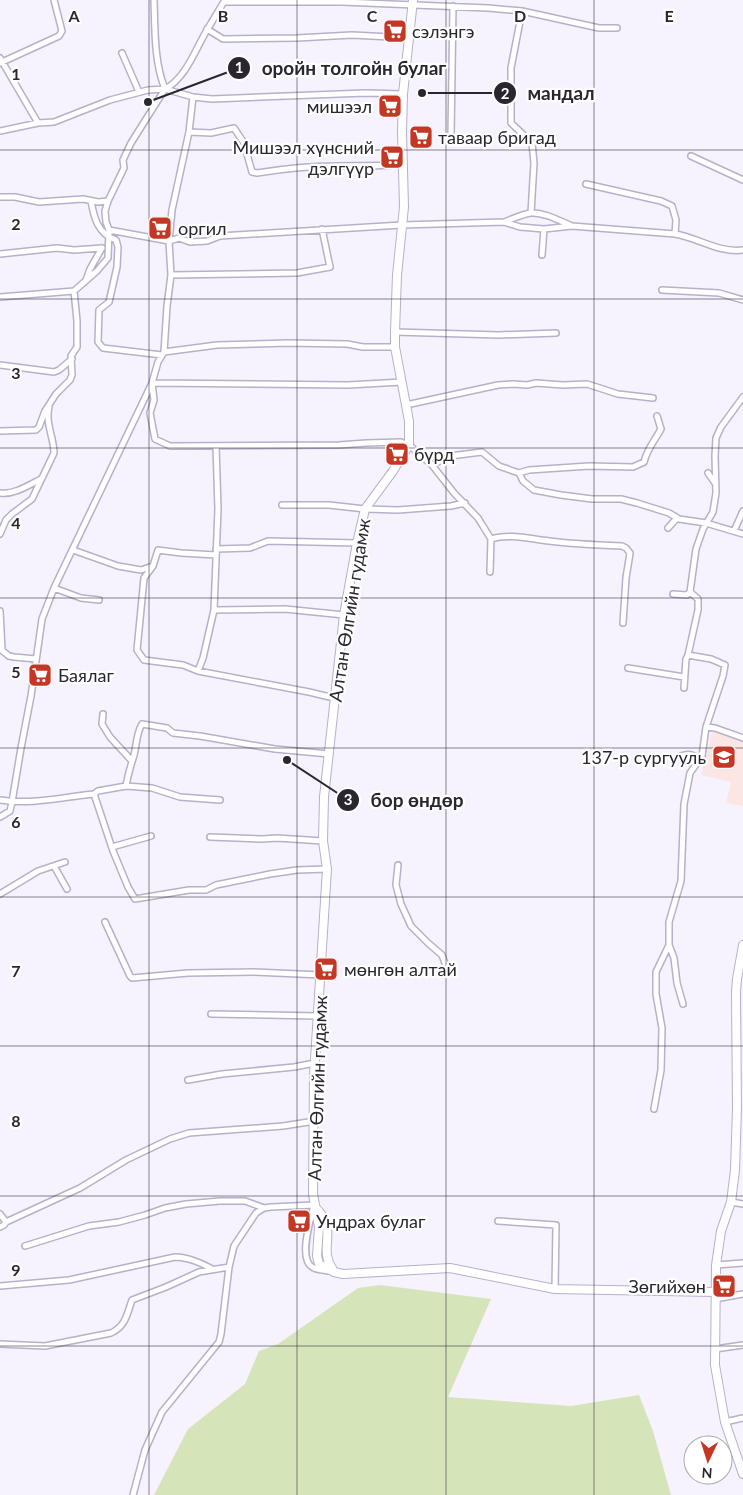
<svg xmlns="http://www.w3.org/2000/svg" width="743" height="1495" font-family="Lato,sans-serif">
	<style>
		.education { fill: #fbe6e3 }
		.green { fill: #d6e4ba }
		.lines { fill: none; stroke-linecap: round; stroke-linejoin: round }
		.minor-casing { stroke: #b7b0cb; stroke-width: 8 }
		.secondary-casing { stroke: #b7b0cb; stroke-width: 10 }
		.minor { stroke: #fff; stroke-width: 5 }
		.secondary { stroke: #fff; stroke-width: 8 }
		.grid { fill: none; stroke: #292630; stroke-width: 1; stroke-opacity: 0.55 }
		.labels { text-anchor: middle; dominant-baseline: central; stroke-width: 4.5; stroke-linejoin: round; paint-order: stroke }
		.poi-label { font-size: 18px; fill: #292630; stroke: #fff; text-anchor: start }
		.street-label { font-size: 18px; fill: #292630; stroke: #fff }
		.grid-label { font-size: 16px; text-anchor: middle; font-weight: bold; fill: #292630; stroke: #fff; stroke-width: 4.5; stroke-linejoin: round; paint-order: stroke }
		.leader { fill: none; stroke: #292630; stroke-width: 2 }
		.callout-dot { fill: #292630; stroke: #fff; stroke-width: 2 }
		.mark-label { font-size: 15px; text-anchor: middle; font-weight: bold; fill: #fff }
		.callout-label { font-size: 19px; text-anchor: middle; font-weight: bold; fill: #292630; stroke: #fff; stroke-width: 4.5; stroke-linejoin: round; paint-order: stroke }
	</style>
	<rect width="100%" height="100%" fill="#f6f3ff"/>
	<path class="education" d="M718,731L743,740V806L726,803L731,782L701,775L712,732Z"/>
	<path class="green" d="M380,1285L491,1299L448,1397L571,1406L639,1395L653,1431L671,1495H154L188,1429L245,1384L259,1351L278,1344L358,1288Z"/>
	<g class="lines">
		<g class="minor-casing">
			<path id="minor" d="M154,0C155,29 154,62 165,89
				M224,2H342L488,8L522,11L599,28H617
				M522,11L511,68V123L532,143L534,163L531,213
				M207,29L223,39L297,38L352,35L410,38
				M122,53L139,92
				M0,58L38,123
				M0,63L59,36L62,31L54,0
				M193,97L212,99L365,93L403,94
				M0,131L38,123L54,122L110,100L148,90L165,89
				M189,132L211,133L234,128L244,143L252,172L257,173C282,169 308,166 334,166C357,165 380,167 403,164
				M451,135L453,6
				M691,156L743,180
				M586,184L661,201L672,206L676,220L675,234
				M0,197H15L39,202L83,199L98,202L108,201
				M91,201C94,218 98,234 116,240L118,247L117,267L109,302L99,310L98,342L103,348L162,355
				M504,222C513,219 522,214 531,213C544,212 560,221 572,226
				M109,230L169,241L179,238L190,242L207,241L220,236L402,225L504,222L520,227L544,229L572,226L675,234C699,238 718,253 743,250
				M0,254L57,248L74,250L102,248
				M542,255L544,229
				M171,275L297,273L330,267L322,229
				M86,280L90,269L102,248
				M662,290L719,293L743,300
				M0,297L74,291L97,271L108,258L109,230L106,222L105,211L108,201L124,168L123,160L131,143L165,89
				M395,332L499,335L556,333
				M164,352L217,345L288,343L347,344L363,347H395
				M0,365L54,372L59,370L72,359
				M402,382L348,385L152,383L154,400L150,413L155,439L170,446L339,445L366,443L401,442L409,445L432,465L454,493L478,518L491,539L490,572
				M406,405L498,385L513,384L527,385L536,383L563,385L587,384L618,394L653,398
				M0,431L36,430L39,427L45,411L56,394L70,380L72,375L71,356L77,347V321L74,291
				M432,465L450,456L482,452L499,466L519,473L523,481L534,490L561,495L592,499H621L637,503L669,513L679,519L706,523L743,534
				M519,473L529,470L589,466L633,467L644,462C647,449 655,440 661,429L657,416
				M708,473L715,483
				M0,493C14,495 29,485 41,479
				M282,505H329L365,509L398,510L451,506L465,503
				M668,528L677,518
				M734,531L743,511
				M0,534L6,520L12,514L32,499L54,453C54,438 45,423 49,407
				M491,539C509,533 530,539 549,541C573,544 597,545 622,546L626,548L630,553L626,578L623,623
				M216,549L250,548L268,541L357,543
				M73,550L118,566L141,570L153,566L158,550L181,553L216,555
				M153,566L144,578L137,650L144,660L183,665L198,671L309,692L334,698
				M54,588L81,598L99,600
				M673,594L687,595L690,592
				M214,610L285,609L344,615
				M0,611L2,650
				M0,649L9,656L14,657L36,659
				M688,655L711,659L725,665L723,676L706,727L715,728L743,738
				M628,668L684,677
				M198,671L203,658L214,610L218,509L216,446
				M684,688L686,659L688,655L698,610V599L690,592L696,549L703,529L713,512L716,493L715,456L716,438L721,427L743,397
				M103,714L102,724L110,737L132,761
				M681,756C689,753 694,755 700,760
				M126,786C128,774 131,765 134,755C137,744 136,734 142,724L167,728L173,733L200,736L275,749L329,754
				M0,800C32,805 62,797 94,794
				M220,800L180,797L152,788L126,786L98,791L94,794L113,851L128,887L135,899L189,890H206L216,885L270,874L297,870L327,869
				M0,817L10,811L12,802L21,748L31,696L42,619L54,588L152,383L158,362L164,352L167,306L171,275L169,241L172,210L189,132L193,97L165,89C186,78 195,50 207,30C213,20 219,10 225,0
				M210,837L262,839L277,838L323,841
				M112,847L151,836
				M398,865L396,885L401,904L411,926L428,943L442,955L446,966
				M54,866L67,889
				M0,894L38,871L65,862
				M105,922L130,976L132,978L188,973L254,972L321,975
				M683,1004L677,983L674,958L669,945V922L681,881L684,804L690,773L702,756L706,727
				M211,1014L318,1016
				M188,1080L222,1074L294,1067L315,1063
				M654,1109L661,1070L662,1028L656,994V972L669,945
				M731,1202L743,1204
				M0,1214L6,1222
				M498,1221L556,1225L555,1289
				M0,1227L4,1225L6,1222L80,1188L126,1160L170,1139L189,1133L283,1126L315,1121
				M25,1246L89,1226L119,1222L145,1215L165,1208L186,1204L220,1201H245L264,1208
				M716,1265L743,1263
				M0,1286L69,1280L175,1257C187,1257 202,1263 212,1269
				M715,1299L743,1294
				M0,1344L45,1346L111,1333C126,1326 127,1314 132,1300L166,1287L199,1272L229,1267
				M715,1349L743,1345
				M725,1422L743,1418
				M133,1495L145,1450L162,1412L219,1342L221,1334L229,1267L234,1246L256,1213L264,1208L271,1207L314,1205C311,1218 298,1258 312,1267C316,1270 323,1270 328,1271"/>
		</g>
		<g class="secondary-casing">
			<path id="secondary" d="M413,0L403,94L402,131L404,207L397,275L395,332V347L409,421V445L393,471L365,509L357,543L344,615L324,797L323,841L327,869L314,1075L313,1194L319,1227L317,1256L319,1264L334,1272L343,1274L450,1268L555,1289L715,1292
				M743,945L737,979L736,992L737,1108L735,1170L731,1202L721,1231L716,1265L715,1365L725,1422L743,1474
				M317,1209C321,1214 327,1220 327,1226C329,1244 322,1254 333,1270"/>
		</g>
		<use href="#minor" class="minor"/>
		<use href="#secondary" class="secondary"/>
	</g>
	<path class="grid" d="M149,0V1495M297,0V1495M446,0V1495M594,0V1495M0,150H743M0,299H743M0,448H743M0,598H743M0,748H743M0,897H743M0,1046H743M0,1196H743M0,1346H743"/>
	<defs>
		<g id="supermarket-square" transform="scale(1.25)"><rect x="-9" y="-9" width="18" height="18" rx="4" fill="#c43724" stroke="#fff"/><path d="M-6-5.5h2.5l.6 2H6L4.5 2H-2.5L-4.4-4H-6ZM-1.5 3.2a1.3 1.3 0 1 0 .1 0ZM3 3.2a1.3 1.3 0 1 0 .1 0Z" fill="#fff"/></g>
		<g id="school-square" transform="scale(1.25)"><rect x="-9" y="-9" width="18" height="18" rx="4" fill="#c43724" stroke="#fff"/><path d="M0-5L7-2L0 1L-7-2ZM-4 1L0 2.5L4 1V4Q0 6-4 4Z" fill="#fff"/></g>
	</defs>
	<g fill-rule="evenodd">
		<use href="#supermarket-square" x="395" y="31"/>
		<use href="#supermarket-square" x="390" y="106"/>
		<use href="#supermarket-square" x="421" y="137"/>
		<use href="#supermarket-square" x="392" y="157"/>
		<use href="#supermarket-square" x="160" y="228"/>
		<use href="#supermarket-square" x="397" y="454"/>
		<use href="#supermarket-square" x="40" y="675"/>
		<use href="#school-square" x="724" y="757"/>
		<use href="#supermarket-square" x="326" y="969"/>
		<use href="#supermarket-square" x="299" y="1221"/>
		<use href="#supermarket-square" x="724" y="1286"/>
	</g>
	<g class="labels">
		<g class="poi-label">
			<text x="412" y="31">сэлэнгэ</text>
			<text x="372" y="106" text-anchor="end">мишээл</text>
			<text x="438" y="137">таваар бригад</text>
			<text x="374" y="147" text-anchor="end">Мишээл хүнсний<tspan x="374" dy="21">дэлгүүр</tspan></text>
			<text x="178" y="228">оргил</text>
			<text x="414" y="454">бүрд</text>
			<text x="58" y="675">Баялаг</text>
			<text x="706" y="757" text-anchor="end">137-р сургууль</text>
			<text x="344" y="969">мөнгөн алтай</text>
			<text x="316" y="1221">Ундрах булаг</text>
			<text x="706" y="1286" text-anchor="end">Зөгийхөн</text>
		</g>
		<g class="street-label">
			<text transform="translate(349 610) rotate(-81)">Алтан Өлгийн гудамж</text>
			<text transform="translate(317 1088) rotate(-88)">Алтан Өлгийн гудамж</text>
		</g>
	</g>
	<g class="grid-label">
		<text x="74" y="22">A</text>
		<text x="223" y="22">B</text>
		<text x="372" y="22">C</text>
		<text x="520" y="22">D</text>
		<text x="669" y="22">E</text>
		<text x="16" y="80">1</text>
		<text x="16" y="230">2</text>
		<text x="16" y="379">3</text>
		<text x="16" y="529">4</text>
		<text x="16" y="678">5</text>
		<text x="16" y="828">6</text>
		<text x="16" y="977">7</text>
		<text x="16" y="1127">8</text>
		<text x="16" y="1276">9</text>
	</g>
	<path class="leader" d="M148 102L239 68M422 93L505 93M287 760L348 800"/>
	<g class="callout-dot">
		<circle cx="148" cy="102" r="5"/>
		<circle cx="422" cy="93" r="5"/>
		<circle cx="287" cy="760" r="5"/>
		<circle cx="239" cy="68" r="12"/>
		<circle cx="505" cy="93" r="12"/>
		<circle cx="348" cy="800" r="12"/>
	</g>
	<g class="mark-label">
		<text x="239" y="73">1</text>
		<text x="505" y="99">2</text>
		<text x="348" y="805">3</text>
	</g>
	<g class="callout-label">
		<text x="354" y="75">оройн толгойн булаг</text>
		<text x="561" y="100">мандал</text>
		<text x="417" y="807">бор өндөр</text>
	</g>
	<g transform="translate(708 1460) rotate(184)"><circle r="24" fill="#ffffff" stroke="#a9a8ac"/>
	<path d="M0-4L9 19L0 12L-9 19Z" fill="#c43724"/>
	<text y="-8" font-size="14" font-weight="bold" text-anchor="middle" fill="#292630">N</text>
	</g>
</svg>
